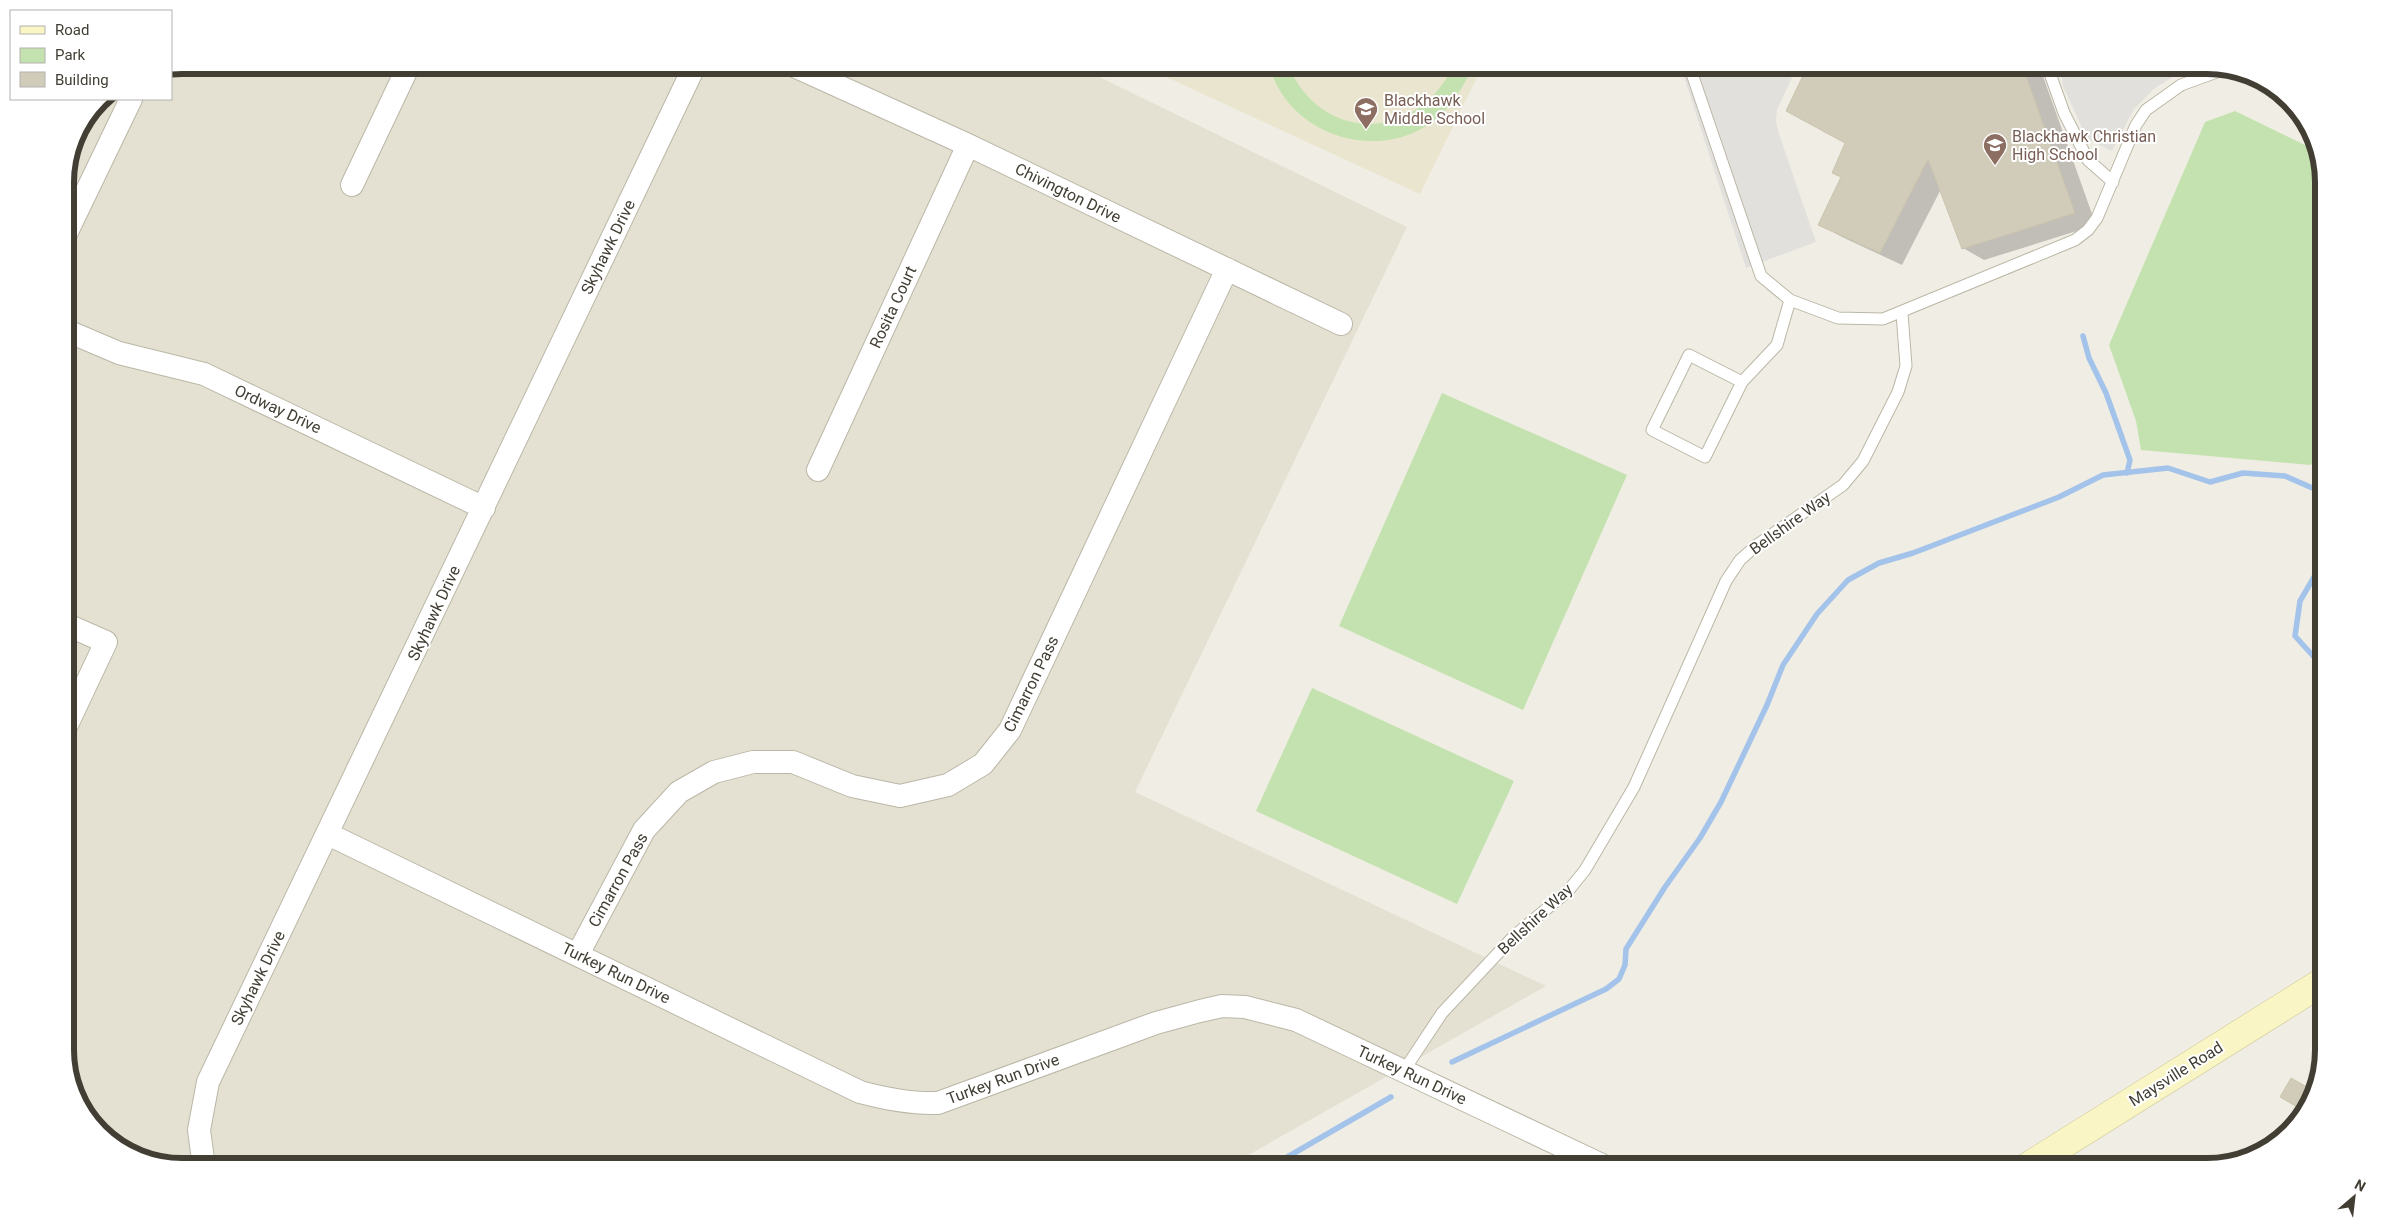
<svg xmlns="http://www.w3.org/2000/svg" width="2389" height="1232" font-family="Roboto,sans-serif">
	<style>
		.residential { fill: #e4e1d2 }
		.education { fill: #e9e5ce }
		.green { fill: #c4e2af }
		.parking { fill: #e1e0dc }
		.shadow { fill: #0003 }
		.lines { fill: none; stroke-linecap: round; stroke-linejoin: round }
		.stream { stroke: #a3c3ea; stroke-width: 5.5 }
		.building { fill: #d1cbba; stroke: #cbc4ae }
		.service-casing { stroke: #bbb7a7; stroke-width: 13 }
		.minor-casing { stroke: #bbb7a7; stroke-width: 24 }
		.secondary-casing { stroke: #cdc696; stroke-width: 29 }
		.service { stroke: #fff; stroke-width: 11 }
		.minor { stroke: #fff; stroke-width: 22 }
		.secondary { stroke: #faf5c4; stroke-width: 28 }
		.labels { text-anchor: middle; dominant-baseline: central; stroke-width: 4; stroke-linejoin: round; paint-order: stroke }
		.education-label { font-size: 16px; fill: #785e54; stroke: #fff; text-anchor: start }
		.street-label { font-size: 16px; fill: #423e34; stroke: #fff }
		.rim { fill: none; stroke: #423e34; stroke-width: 6 }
	</style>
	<rect width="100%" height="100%" fill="#f0eee4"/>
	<path class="residential" d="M182,65H1075L1407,227L1135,792L1546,986L1245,1157L1201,1167H182L131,1155L85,1115L65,1058V175L74,137L100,99H171V67Z"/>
	<path class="education" d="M1140,65H1483L1420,194Z"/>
	<path class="green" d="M1269,65H1288C1322,145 1417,142 1454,65H1474C1461,91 1447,115 1421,129C1363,160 1286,129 1269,65Z
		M2235,111L2315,150L2324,175V460L2310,465L2141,450L2136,421L2109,345L2205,122Z
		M1442,393L1627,475L1523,710L1339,626Z
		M1312,688L1514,781L1457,904L1256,811Z"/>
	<path class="parking" d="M1680,65H1798L1777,110L1776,121L1779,134L1816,242L1746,268Z
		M2060,65H2205L2178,74L2155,88L2134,109L2112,151L2087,139L2063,86Z"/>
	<path class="shadow" d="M1810,65H2039L2096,225L1984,260L1963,248L1941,189L1902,265L1842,237L1820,225L1842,177L1847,143L1788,111Z"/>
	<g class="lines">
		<path class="stream" d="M2083,336L2089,358L2106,393L2130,460L2127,473
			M2324,560L2300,601L2295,636L2324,668
			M1452,1062L1606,989L1619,979L1625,965L1626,949L1665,887L1700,838L1721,802L1767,705L1783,665L1817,614L1848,580L1879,563L1913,553L2059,497L2103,475L2168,468L2210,482L2243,473L2285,476L2324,493
			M1270,1167L1391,1097"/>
	</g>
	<path class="building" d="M1808,65H2022L2075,213L1962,249L1928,159L1880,253L1818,225L1841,177L1832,173L1845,143L1786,111Z
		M2291,1078L2314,1091L2312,1101L2304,1111L2280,1097Z"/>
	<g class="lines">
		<g class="service-casing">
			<path id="service" d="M1689,65L1761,276L1790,300L1838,318L1883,319L2075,240L2088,230L2097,218L2136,125L2146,110L2181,85L2225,69
				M2047,65L2064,113L2088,160L2113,182
				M1742,382L1689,355L1652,430L1705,457L1742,382L1777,345L1790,300
				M1403,1072L1442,1013L1514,936L1568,891L1585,870L1634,787L1726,581L1740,560L1757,545L1843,485L1863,461L1898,392L1906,366L1902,313"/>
		</g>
		<g class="minor-casing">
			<path id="minor" d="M792,65L968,145L1341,324
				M352,185L409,65
				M65,236L131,99
				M65,330L119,353L204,374L484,508
				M818,470L968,145
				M65,624L106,642L65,729
				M328,834L860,1092C886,1099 911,1104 938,1103L1156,1023L1200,1011L1222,1006L1245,1007L1296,1020L1606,1167
				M578,954L644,830L679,792L714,772L753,762H793L852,786L900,796L948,785L983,764L1010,730L1227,269
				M204,1167L199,1130L208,1082L695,65"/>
		</g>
		<g class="secondary-casing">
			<path id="secondary" d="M2027,1167L2324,981"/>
		</g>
		<use href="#service" class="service"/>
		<use href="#minor" class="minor"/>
		<use href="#secondary" class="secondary"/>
	</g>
	<defs>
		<g id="school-pin" transform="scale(1.25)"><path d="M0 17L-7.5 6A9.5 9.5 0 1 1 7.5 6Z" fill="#8d6e63" stroke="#fff"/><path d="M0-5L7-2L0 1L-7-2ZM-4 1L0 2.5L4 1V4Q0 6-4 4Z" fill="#fff"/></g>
	</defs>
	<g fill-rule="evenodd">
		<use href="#school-pin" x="1366" y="109"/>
		<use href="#school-pin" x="1995" y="145"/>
	</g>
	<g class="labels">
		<g class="education-label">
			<text x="1384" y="100">Blackhawk<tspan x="1384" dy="18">Middle School</tspan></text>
			<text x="2012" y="136">Blackhawk Christian<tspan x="2012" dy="18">High School</tspan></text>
		</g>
		<g class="street-label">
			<text transform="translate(1068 193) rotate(26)">Chivington Drive</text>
			<text transform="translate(608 247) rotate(-64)">Skyhawk Drive</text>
			<text transform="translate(893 307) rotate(-65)">Rosita Court</text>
			<text transform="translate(278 409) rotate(25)">Ordway Drive</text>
			<text transform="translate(1790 523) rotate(-36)">Bellshire Way</text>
			<text transform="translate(434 613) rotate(-65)">Skyhawk Drive</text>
			<text transform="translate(1031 684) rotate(-64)">Cimarron Pass</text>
			<text transform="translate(618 880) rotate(-61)">Cimarron Pass</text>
			<text transform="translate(1535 919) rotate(-43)">Bellshire Way</text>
			<text transform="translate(616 973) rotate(26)">Turkey Run Drive</text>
			<text transform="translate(258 978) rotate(-64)">Skyhawk Drive</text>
			<text transform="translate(2176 1074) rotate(-32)">Maysville Road</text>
			<text transform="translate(1412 1075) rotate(25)">Turkey Run Drive</text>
			<text transform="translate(1003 1079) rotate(-20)">Turkey Run Drive</text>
		</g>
	</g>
	<path d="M0 0H2389V1232H0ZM182 74H2207A108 108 0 0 1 2315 182V1050A108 108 0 0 1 2207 1158H182A108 108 0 0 1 74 1050V182A108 108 0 0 1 182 74Z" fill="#fff" fill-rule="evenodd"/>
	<path class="rim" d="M182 74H2207A108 108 0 0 1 2315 182V1050A108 108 0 0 1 2207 1158H182A108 108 0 0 1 74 1050V182A108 108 0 0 1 182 74Z"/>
	<rect x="10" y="10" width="162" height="90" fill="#ffffff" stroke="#b3b2ae"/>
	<rect x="20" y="26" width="25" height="8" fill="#faf5c4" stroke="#b3b2ae"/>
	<text x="55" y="35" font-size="15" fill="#423e34">Road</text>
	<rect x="20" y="48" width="25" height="15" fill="#c4e2af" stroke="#b3b2ae"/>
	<text x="55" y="60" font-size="15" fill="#423e34">Park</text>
	<rect x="20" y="72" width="25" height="15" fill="#d1cbba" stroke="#b3b2ae"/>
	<text x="55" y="85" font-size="15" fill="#423e34">Building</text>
	<g transform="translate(2354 1197) rotate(28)" stroke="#ffffff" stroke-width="4" paint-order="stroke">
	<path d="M0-4L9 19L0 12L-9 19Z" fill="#423e34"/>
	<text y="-8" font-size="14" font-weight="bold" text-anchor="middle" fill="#423e34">N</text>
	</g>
</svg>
